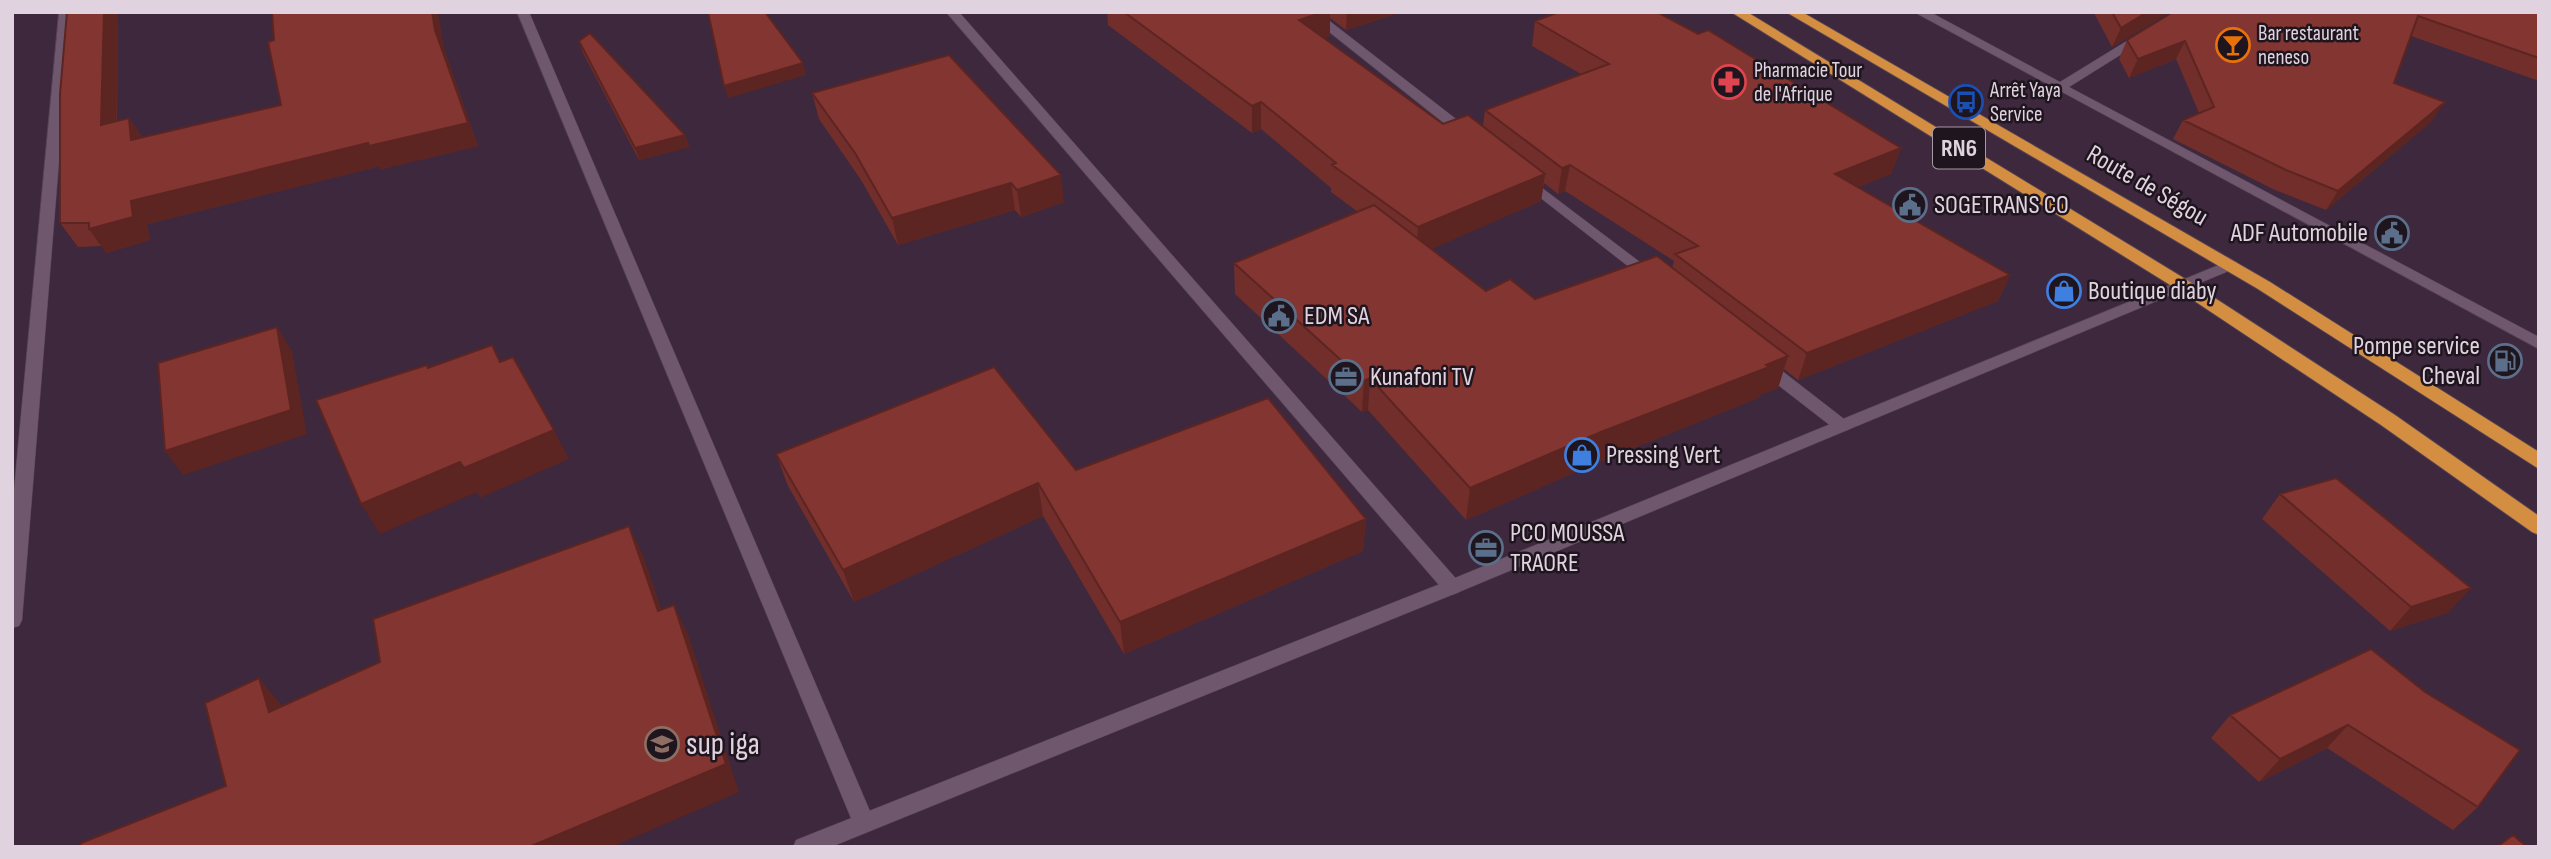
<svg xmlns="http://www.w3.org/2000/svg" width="2551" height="859" font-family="'Sofia Sans Condensed',sans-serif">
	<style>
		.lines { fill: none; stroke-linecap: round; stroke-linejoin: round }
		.minor-casing { stroke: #554354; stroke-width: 1 }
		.tertiary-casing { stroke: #554354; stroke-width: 1 }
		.trunk-casing { stroke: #554354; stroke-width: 2 }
		.minor { fill: #6f576e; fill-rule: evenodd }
		.tertiary { fill: #6f576e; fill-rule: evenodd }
		.trunk { fill: #d48e42; fill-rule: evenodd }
		.wall { fill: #712e2a; fill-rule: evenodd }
		.shaded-wall { fill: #5c2522 }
		.building { fill: #833531; stroke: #5c2522; stroke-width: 2 }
		.labels { text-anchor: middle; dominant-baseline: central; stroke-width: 5; stroke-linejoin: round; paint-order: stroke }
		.far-poi-label { font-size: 21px; fill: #e0d3df; stroke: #1e151e; text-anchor: start }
		.shield { fill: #1e151e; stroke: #a69aa5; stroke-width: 2 }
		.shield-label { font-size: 24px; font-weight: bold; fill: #e0d3df }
		.street-label { font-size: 26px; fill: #e0d3df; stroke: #1e151e }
		.poi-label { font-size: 26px; fill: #e0d3df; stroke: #1e151e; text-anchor: start }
		.near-poi-label { font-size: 32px; fill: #e0d3df; stroke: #1e151e; text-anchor: start }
	</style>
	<rect width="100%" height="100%" fill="#3d283d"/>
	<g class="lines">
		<g class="minor-casing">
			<path id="minor" d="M59,12H71L22,620L19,626L12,628V511Z
				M517,12H529L875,823L872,830L864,833L856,830L853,823Z
				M946,12H959L1459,582L1462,587L1459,592L1452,595L1445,592Z
				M1304,12H1318L1474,133V139H1464Z
				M1914,12H1930L2060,82L2174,12H2189L2069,87L2539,337V349Z
				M1525,175L1657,275L1660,278L1657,281H1647L1520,182V176Z
				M1762,358L1768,360L1848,422L1851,426L1848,430H1836L1756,368L1754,364L1756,360Z"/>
		</g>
		<g class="tertiary-casing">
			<path id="tertiary" d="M2231,260L2236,262L2239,265L2236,268L1459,592L831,847H793L796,840L1445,582Z"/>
		</g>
		<g class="trunk-casing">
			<path id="trunk" d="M1731,12H1747L2187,280L2395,415L2539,516V535L2532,532L2381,425L2175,288Z
				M1786,12H1802L2270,282L2539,452V469L2258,289Z"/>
		</g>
		<use href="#minor" class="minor"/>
		<use href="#tertiary" class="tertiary"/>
		<use href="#trunk" class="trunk"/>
	</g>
	<path class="wall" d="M67,12H118L117,121L129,118L142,137L281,105L445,52L478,146L381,169L380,166L147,224L150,240L106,253L102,246L78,247L60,223Z
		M1107,12H1402L1346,30L1330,18V36L1323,38L1443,124L1483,126L1485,110L1581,74L1532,46L1535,21L1901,148L1891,174L1858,187L2010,275L1998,301L1798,380L1784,369L1778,388L1760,395L1758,398L1594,464L1466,520L1368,410L1362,412L1235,294L1234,263L1358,212L1331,192V188L1261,129L1252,133L1108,25ZM1544,183L1558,194L1565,191L1674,261L1672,268L1535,299L1486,291L1431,249L1541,201Z
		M2091,12H2169L2112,47L2094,13Z
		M2173,12H2539V81L2411,36L2394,83L2432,121L2326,210L2275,190L2173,139L2183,120L2199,113L2176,59L2129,78L2119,59L2127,40Z
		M579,41L685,135L689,147L639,160L583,53Z
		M812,93L1064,202L1021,217L1015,210L898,245L861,180L819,119Z
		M776,454L1076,470L1366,519L1363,551L1124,654L1043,516L854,602L788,486Z
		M2280,494L2449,612L2390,631L2262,519Z
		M2371,649L2478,807L2453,830L2327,748L2259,782L2211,738L2230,715Z"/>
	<path class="shaded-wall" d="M104,12H118L116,148L101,125Z
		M432,12H438L445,52L478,146L381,169L380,166L147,224L150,240L106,253L89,229L131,201Z
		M1323,12H1330V36L1299,46V20Z
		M1347,12H1402L1346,30Z
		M2147,12H2169L2112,47L2121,28Z
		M2185,41L2176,59L2129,78L2138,59Z
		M803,63L806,75L728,98L724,86Z
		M1261,102V129L1252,133V106Z
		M2445,102L2432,121L2326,210L2338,191Z
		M129,118L144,140H131Z
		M685,135L689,147L639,160L635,148Z
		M1901,148L1891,174L1827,199L1835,174Z
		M1570,165L1565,191L1558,194L1562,168Z
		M1545,174L1541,201L1416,256L1418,227Z
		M1061,175L1064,202L1021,217L1017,190Z
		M1011,183L1015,210L898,245L892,218Z
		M2010,275L1998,301L1798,380L1807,353Z
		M277,327L292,351L307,434L183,475L165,451Z
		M1788,356L1778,388L1760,395L1758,398L1594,464L1466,520L1470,488L1601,432Z
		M1370,378L1368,410L1362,412L1364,381Z
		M554,430L569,459L480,498L477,492L380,534L361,504L460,462Z
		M1038,483L1043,516L854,602L843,570Z
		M1366,519L1363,551L1124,654L1120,622Z
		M629,526L643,555L672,640L658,611Z
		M2471,588L2449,612L2390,631L2411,607Z
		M674,605L688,634L739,792L612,847H529Z
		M259,678L283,707L269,712Z
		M2348,725L2327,748L2259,782L2280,759Z"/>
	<path class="building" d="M67,12H104L101,125L129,118L131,140L281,105L268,42L274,40L272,12H432L435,30L468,123L369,146L368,143L131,201L133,217L89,229V223H60V94Z
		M708,12H765L803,63L724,86Z
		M1124,12H1323L1299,20L1443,124L1468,115L1545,174L1418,227L1332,165L1336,163L1261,102L1252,106Z
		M1559,12H1657L1698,34L1708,30L1901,148L1835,174L2010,275L1807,353L1675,254L1698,246L1570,165L1562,168L1485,110L1609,64L1535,21Z
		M2112,12H2147L2121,28Z
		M2173,12H2539V58L2418,16L2394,83L2445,102L2338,191L2286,170L2183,120L2214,107L2185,41L2138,59L2127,40Z
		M590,33L685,135L635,148L579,41Z
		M949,55L1061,175L1017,190L1011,183L892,218L855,153L812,93Z
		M1374,205L1486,291L1510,279L1535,299L1657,256L1788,356L1766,365L1769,367L1601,432L1470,488L1370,378L1364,381L1234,263Z
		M277,327L291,410L165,451L158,363Z
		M492,345L500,362L513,357L554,430L464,468L460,462L361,504L316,400L427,365L428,368Z
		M994,367L1076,470L1268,398L1366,519L1120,622L1038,483L843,570L776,454Z
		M2336,478L2471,588L2411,607L2280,494Z
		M629,526L658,611L674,605L726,764L529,847H81V843L226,786L205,703L259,678L269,712L380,662L373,619Z
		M2371,649L2425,692L2520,750L2478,807L2348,725L2280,759L2230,715Z
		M2513,835L2527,847H2497Z"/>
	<defs>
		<g id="bar-ring" transform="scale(1.75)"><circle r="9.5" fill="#1e151e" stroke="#e8710a" stroke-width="1.5"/><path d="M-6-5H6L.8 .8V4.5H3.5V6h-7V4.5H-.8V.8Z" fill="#e8710a"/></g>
		<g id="pharmacy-ring" transform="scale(1.75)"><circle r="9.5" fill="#1e151e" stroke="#e0444e" stroke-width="1.5"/><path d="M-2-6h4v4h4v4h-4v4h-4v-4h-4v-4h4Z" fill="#e0444e"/></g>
		<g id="bus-ring" transform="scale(1.75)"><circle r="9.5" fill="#1e151e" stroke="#1a4fb4" stroke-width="1.5"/><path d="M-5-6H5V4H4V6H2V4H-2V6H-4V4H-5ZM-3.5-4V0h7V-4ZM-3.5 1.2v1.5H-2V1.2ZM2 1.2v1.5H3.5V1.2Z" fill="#1a4fb4"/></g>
		<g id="civic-ring" transform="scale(1.75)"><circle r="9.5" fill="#1e151e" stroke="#5c6f8a" stroke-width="1.5"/><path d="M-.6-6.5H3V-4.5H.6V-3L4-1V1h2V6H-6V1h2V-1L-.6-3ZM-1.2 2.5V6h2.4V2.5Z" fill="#5c6f8a"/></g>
		<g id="shop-ring" transform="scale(1.75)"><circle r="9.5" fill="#1e151e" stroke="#3f7fe0" stroke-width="1.5"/><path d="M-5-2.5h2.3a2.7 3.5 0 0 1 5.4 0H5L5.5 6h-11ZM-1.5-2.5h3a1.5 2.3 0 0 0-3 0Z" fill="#3f7fe0"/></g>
		<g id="fuel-ring" transform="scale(1.75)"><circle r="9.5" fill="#1e151e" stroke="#5c6f8a" stroke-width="1.5"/><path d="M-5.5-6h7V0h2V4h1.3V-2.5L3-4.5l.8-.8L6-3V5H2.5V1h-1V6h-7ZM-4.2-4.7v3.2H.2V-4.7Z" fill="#5c6f8a"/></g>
		<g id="office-ring" transform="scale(1.75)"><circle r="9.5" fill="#1e151e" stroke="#5c6f8a" stroke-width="1.5"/><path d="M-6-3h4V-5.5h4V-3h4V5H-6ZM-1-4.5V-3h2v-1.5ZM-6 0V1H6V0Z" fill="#5c6f8a"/></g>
		<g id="university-ring" transform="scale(1.75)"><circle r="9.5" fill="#1e151e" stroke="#8d6e63" stroke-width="1.5"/><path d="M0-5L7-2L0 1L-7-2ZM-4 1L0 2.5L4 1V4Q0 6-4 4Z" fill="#8d6e63"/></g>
	</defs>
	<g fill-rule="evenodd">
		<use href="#bar-ring" x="2233" y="45"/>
		<use href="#pharmacy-ring" x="1729" y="82"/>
		<use href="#bus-ring" x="1966" y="102"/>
		<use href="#civic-ring" x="1910" y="205"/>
		<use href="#civic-ring" x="2392" y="233"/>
		<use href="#shop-ring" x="2064" y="291"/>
		<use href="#civic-ring" x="1279" y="316"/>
		<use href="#fuel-ring" x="2505" y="361"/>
		<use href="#office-ring" x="1346" y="377"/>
		<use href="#shop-ring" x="1582" y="455"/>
		<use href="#office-ring" x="1486" y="548"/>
		<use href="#university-ring" x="662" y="744"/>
	</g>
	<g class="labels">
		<g class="far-poi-label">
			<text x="2258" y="33">Bar restaurant<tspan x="2258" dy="24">neneso</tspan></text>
			<text x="1754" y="70">Pharmacie Tour<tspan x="1754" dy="24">de l'Afrique</tspan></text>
			<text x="1990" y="90">Arrêt Yaya<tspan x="1990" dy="24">Service</tspan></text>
		</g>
		<rect class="shield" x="1933" y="127.5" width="52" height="41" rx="5"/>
		<g class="shield-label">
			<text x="1959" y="148">RN6</text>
		</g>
		<g class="street-label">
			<text transform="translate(2147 186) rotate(30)">Route de Ségou</text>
		</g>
		<g class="poi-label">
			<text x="1934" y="205">SOGETRANS CO</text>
			<text x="2368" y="233" text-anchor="end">ADF Automobile</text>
			<text x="2088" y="291">Boutique diaby</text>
			<text x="1304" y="316">EDM SA</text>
			<text x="2480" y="346" text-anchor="end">Pompe service<tspan x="2480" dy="30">Cheval</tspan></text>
			<text x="1370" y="377">Kunafoni TV</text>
			<text x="1606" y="455">Pressing Vert</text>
			<text x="1510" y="533">PCO MOUSSA<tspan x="1510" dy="30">TRAORE</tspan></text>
		</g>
		<g class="near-poi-label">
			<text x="686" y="744">sup iga</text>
		</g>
	</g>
	<rect width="2551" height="859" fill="none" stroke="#e0d3df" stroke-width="28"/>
</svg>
